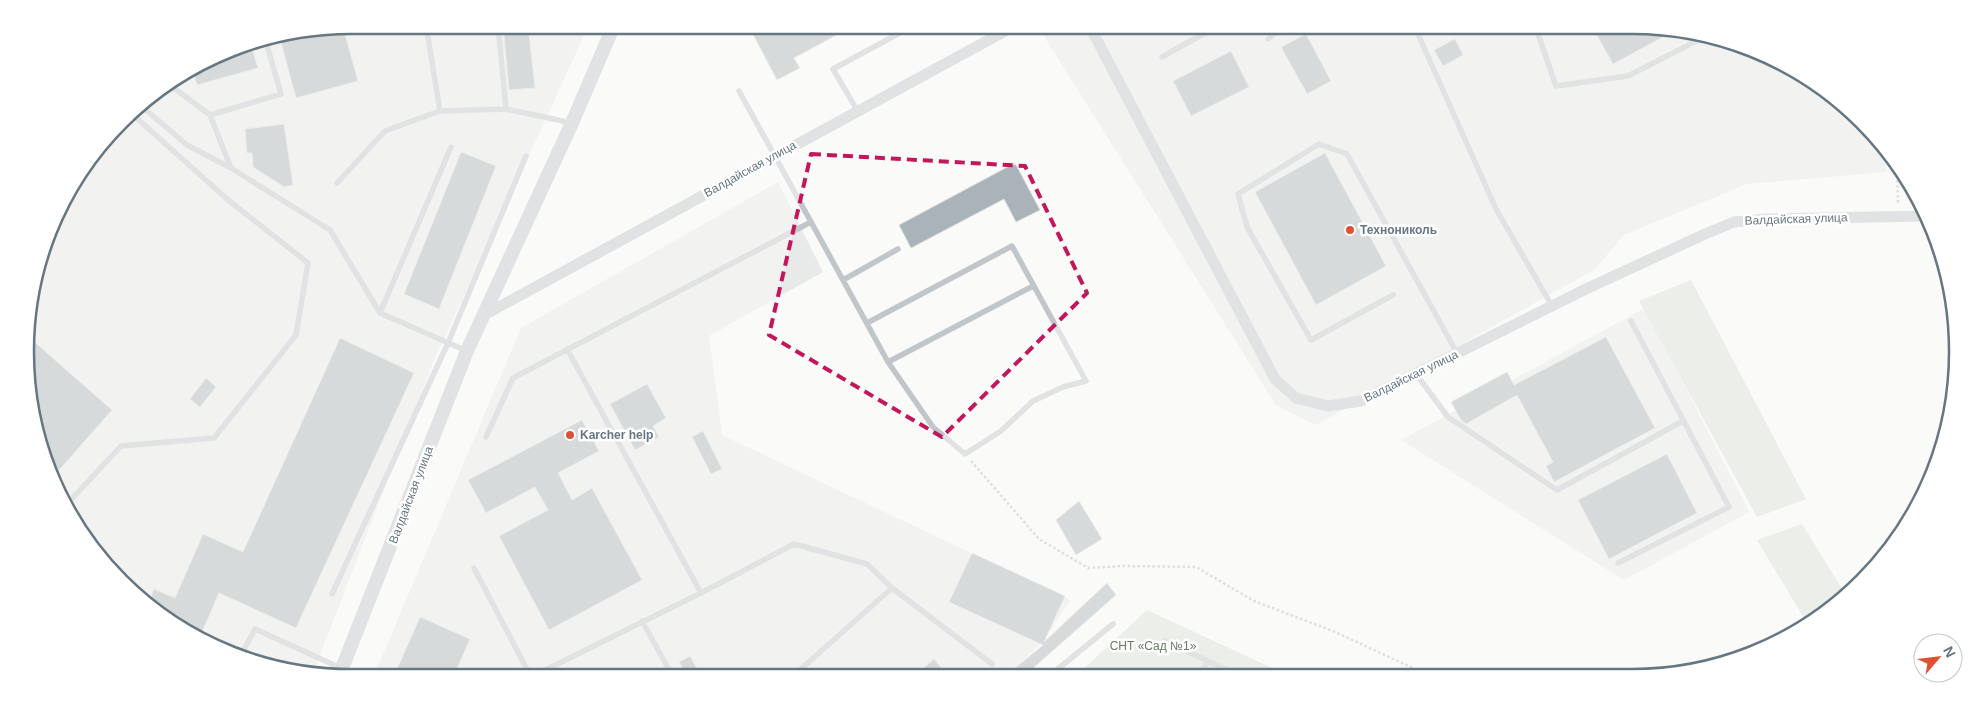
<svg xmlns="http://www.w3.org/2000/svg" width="1983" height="703" font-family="Helvetica,sans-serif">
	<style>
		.built { fill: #e8e9e9 }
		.green { fill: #dadfd7 }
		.building { fill: #aab3b9; stroke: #dcdcda }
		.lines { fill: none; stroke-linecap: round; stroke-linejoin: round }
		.path { stroke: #bcbfc2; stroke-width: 2.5; stroke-dasharray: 2.5 2.5; stroke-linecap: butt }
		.service { stroke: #c1c6ca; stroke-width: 5.5 }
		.minor { stroke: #c1c6ca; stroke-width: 11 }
		.tertiary { stroke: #c1c6ca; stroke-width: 14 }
		.marked { fill: none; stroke: #c2185b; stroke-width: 4; stroke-dasharray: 10 6; stroke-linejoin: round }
		.poi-dot { fill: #df5133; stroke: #fff; stroke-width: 2 }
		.labels { text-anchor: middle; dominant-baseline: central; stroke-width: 5; stroke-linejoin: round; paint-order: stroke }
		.street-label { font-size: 12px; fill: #667782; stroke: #fff }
		.poi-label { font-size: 12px; font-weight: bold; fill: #667782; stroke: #fff; text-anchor: start }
		.park-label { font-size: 12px; fill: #697a64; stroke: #fff }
		.rim { fill: none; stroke: #667782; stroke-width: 2.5 }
	</style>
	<rect width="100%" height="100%" fill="#fafaf8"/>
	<path class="built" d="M352,25H589L433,363L313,673L267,667L170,623L80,533L36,436L28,309L59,207L136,106L227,50Z
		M1037,25H1631L1716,36L1776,59L1830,92L1877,136L1889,152L1886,172L1747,184L1624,235L1594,270L1316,425L1276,405Z
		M778,182L823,272L709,336L722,435L1070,600L1043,642L1004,677L373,678L521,328Z
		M1645,308L1749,512L1624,580L1401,440Z"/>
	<path class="green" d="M1691,280L1806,499L1757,517L1639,301Z
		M1802,524L1847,597L1807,623L1757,540Z
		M1147,610L1289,676H1076Z"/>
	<path class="building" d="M503,25H528L535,88L509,90Z
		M748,25H855L794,58L800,68L777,80Z
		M1603,25H1632L1674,31L1613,64L1594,30Z
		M343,27L358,81L296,98L280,39Z
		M1306,34L1331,81L1307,94L1281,47Z
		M1455,39L1463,55L1443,66L1434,50Z
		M251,45L258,68L197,85L193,71L227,50Z
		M1231,51L1249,87L1191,116L1173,81Z
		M284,124L293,185L284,187L253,167L252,153H247L245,129Z
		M461,152L496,166L439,309L404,294Z
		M1325,153L1386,266L1316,305L1255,192Z
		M1015,163L1040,210L1016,222L1004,199L911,248L899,225Z
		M1606,337L1655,428L1554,482L1546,466L1553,462L1517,395L1466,424L1461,420L1451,402L1507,372L1514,385Z
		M30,338L112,410L54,476L36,436Z
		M340,338L414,373L296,628L219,593L200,637L170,623L149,602L154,589L175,598L203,534L243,552Z
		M206,378L216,387L200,407L190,399Z
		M647,384L666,418L653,426L659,437L635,450L610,404Z
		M582,420L599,451L558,473L572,500L592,488L642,580L549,630L499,536L548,510L535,487L486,513L468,480Z
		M703,431L722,469L711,474L692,437Z
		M1667,454L1697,513L1609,559L1578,500Z
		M1079,501L1102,539L1076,555L1056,520Z
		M972,553L1065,596L1044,642L1107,583L1116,595L1023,677H1004L1043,645L949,602Z
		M420,617L470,639L453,678H393Z
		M690,656L702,677H688L679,662Z
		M934,659L949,677H913Z"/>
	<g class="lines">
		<path class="path" d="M1897,165L1898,205
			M971,461L1039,539L1088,568L1123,566L1196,567L1254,601L1333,631L1417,670L1434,676"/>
		<path class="service" d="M426,25L440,111
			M498,25L506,109
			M1414,25L1496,209L1552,306
			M1535,25L1556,86L1628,76L1708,35
			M1268,39L1284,25
			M1162,57L1212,29L1210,25
			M170,85L210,115L231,168L330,230L380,313L467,351
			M739,91L888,362L933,427L965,454L1001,431L1033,401L1063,387L1086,381L1012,246L867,323
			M139,104L187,145L231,168
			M857,110L833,69L909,28L908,25
			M210,115L281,94L266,42
			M337,183L385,131L440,111L506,109L572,123
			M843,280L898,249
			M1393,295L1311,340L1247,227L1238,194L1319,144L1347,154L1457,353
			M380,313L451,147
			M567,349L701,593
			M888,362L1033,286
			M1416,374L1448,417L1557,490L1683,421
			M486,437L513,378L811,222
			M67,504L121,446L214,438L296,335L308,263L227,199L131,113
			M1618,563L1729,507L1631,321
			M474,568L531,677
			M332,594L448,343L526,156
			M642,621L673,677
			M1165,641L1240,676
			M241,655L255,629L343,669
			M1200,676L1208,661
			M792,677L892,588
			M1048,677L1113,624
			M529,678L701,593L794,544L867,564L892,588L992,664"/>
		<path class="minor" d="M1089,25L1275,379L1296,398L1328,406L1361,401L1586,289L1705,234L1734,222L1765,219L1927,216
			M484,315L1016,25"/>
		<path class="tertiary" d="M339,676L467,351L572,123L614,25"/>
	</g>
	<path d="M0 0H1983V703H0ZM811,154L1025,166L1087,293L942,437L769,335Z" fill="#fafaf8" fill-opacity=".55" fill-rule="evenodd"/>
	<path class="marked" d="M811,154L1025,166L1087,293L942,437L769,335Z"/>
	<g class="poi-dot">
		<circle cx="1350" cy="230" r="5"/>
		<circle cx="570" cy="435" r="5"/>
	</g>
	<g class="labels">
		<g class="street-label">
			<text transform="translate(750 169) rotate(-29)">Валдайская улица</text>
			<text transform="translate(1796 219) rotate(-2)">Валдайская улица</text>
			<text transform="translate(1411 376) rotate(-26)">Валдайская улица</text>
			<text transform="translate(411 495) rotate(-69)">Валдайская улица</text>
		</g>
		<g class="poi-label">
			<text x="1360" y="230">Технониколь</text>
			<text x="580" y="435">Karcher help</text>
		</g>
		<g class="park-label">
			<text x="1153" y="646">СНТ «Сад №1»</text>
		</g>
	</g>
	<path d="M0 0H1983V703H0ZM351 34H1632A317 317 0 0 1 1949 351V352A317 317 0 0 1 1632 669H351A317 317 0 0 1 34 352V351A317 317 0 0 1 351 34Z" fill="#fff" fill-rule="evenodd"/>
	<path class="rim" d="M351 34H1632A317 317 0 0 1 1949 351V352A317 317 0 0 1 1632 669H351A317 317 0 0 1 34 352V351A317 317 0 0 1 351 34Z"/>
	<g transform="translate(1938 658) rotate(62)"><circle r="24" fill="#ffffff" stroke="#c2c9cd"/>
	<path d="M0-4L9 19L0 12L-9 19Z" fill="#df5133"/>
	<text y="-8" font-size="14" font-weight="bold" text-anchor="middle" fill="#667782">N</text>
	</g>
</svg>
